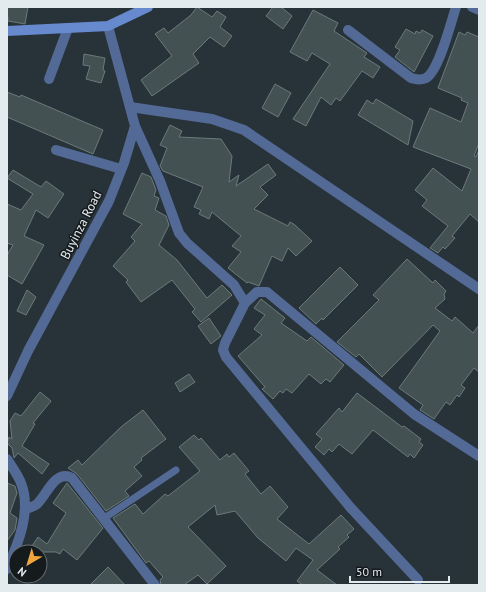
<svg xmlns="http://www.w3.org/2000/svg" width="486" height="592" font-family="'PT Sans',sans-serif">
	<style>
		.building { fill: #435152; stroke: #6b7a7a }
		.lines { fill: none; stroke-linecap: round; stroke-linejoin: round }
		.lane { stroke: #546a96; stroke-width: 7 }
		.street { stroke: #546a96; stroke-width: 10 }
		.secondary { stroke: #6789ce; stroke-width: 10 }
		.labels { text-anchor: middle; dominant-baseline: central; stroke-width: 3; stroke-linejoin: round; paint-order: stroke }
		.street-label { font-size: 13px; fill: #e4ebef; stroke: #151a1d }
	</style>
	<rect width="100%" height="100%" fill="#283339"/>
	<path class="building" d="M7,7H28L25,24L8,21Z
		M197,7L212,17L217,11L226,17L220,27L232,36L224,47L210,37L193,54L199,63L152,96L141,80L172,56L155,34L164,28L168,33L191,15Z
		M273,7H281L292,16L283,29L266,16Z
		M313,10L338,23L334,31L367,53L364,57L380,67L373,78L362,71L340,101L336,98L331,105L321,97L306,126L293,119L330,64L312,53L307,61L290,52Z
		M406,29L415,34L416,31L420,33L422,30L433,36L414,72L395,57L400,50L395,47Z
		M459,32L465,35L467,32L479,37V143L474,156L476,157L479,150V222L470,214L452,236L455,238L445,249L443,247L438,253L430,248L448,226L422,206L427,200L415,190L433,168L462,191L471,169L413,147L430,108L461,122L468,103L461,100L462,98L438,88Z
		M84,54L105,58L103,70L105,71L101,83L86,79L90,66L83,65Z
		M275,84L291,93L278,117L262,108Z
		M7,92L20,97L21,95L103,130L93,154L7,117Z
		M376,99L413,121L408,145L358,115L367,100L373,104Z
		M170,125L182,131L179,137L221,139L232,156L229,182L239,175L236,186L268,164L276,175L260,187L268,195L254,209L288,226L290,222L295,225L312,241L296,256L288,248L282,261L272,256L259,286L248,282L247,283L228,268L241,252L232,246L241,236L212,212L209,219L199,214L201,210L194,207L203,187L163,171L160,166L167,148L160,145Z
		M13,170L41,187L46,181L64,194L48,218L36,210L24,236L44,245L22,284L7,275V255L13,245L7,243V204L21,210L33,194L7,178Z
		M142,173L151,177L156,190L154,196L159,198L155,210L166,216L169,225L159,245L177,260L207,298L222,285L232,295L201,322L192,312L195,309L172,280L141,302L126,282L128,280L113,266L135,241L131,237L142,224L123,214Z
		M407,259L433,283L435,280L446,291L444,294L445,299L435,308L452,321L455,317L473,333L479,325V372L474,368L461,385L465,388L459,397L457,395L450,405L446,402L434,419L420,410L423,405L399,388L440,331L433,325L382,377L359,354L356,357L337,342L379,300L373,295Z
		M340,267L358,285L323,320L322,318L316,324L299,308Z
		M27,290L36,297L26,315L17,311Z
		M261,299L285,318L281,323L307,341L311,337L344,365L330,382L326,379L321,384L309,374L292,393L286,389L283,393L280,391L273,399L262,389L265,387L238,356L262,335L254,329L265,315L254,308Z
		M209,318L221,336L211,344L198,326Z
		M189,374L195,382L180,392L175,383Z
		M40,392L51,401L33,423L35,424L22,446L49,464L42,474L18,453L14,458L12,448L7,443L9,437L12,439L10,421L15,413L21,416Z
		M357,393L402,427L404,426L421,439L419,442L423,445L414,458L410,454L408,457L373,430L352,454L339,444L332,452L329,449L324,455L315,447L322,439L316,434L339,408L342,412Z
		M143,410L166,439L141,458L142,460L134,467L142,476L125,491L129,496L106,511L77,474L68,468L78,460L82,465L121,427Z
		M194,435L199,440L201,438L220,460L227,454L229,457L234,453L249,471L245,474L261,494L270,486L288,507L277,519L309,544L341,515L354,529L347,535L349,537L338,547L340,549L317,570L337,585H303L297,581L313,560L296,548L286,561L258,538L235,511L217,515L215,505L188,527L226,566L207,584L198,575L184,585H161L160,580L163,577L149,561L146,563L113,518L135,504L143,514L165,494L168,496L200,471L179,447Z
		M7,483L15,486L17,493L10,513L17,518L15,530L7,541Z
		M67,483L103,528L77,560L63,549L60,554L56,552H28L38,537L47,544L66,513L53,503Z
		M108,567L125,585H90Z"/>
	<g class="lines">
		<path class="lane" d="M103,519L176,470"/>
		<path class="street" d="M472,7L479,10
			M348,30L411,78C416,79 421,81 426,78C439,71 451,22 456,7
			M49,79L68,28
			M130,107L212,119L244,130L479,289
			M135,126L160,181L179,233L187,243L234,285L245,303L225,343L223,350L226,357L350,507L418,580
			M56,150L121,169
			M245,303L257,292H267L414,414L479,456
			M7,396L28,351L109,201L124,163L135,126L108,26
			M7,459C12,467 18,475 21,483C32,511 18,544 7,569
			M25,509C29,508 33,507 37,504C47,495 55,469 72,478L155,585"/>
		<path class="secondary" d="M7,31L108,26L148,7"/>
	</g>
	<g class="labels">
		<g class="street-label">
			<text transform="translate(81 225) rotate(-63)">Buyinza Road</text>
		</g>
	</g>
	<rect width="486" height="592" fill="none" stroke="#e4ebef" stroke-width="16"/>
	<g transform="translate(28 564) rotate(218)"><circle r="19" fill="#151a1d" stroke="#686e71"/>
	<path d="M0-3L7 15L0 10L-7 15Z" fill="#efa73d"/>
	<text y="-6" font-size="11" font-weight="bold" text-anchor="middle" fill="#e4ebef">N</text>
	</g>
	<path d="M350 576v6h99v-6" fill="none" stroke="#e4ebef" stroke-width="2"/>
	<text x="356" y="576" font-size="12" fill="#e4ebef" stroke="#151a1d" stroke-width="3" paint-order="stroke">50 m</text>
</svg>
